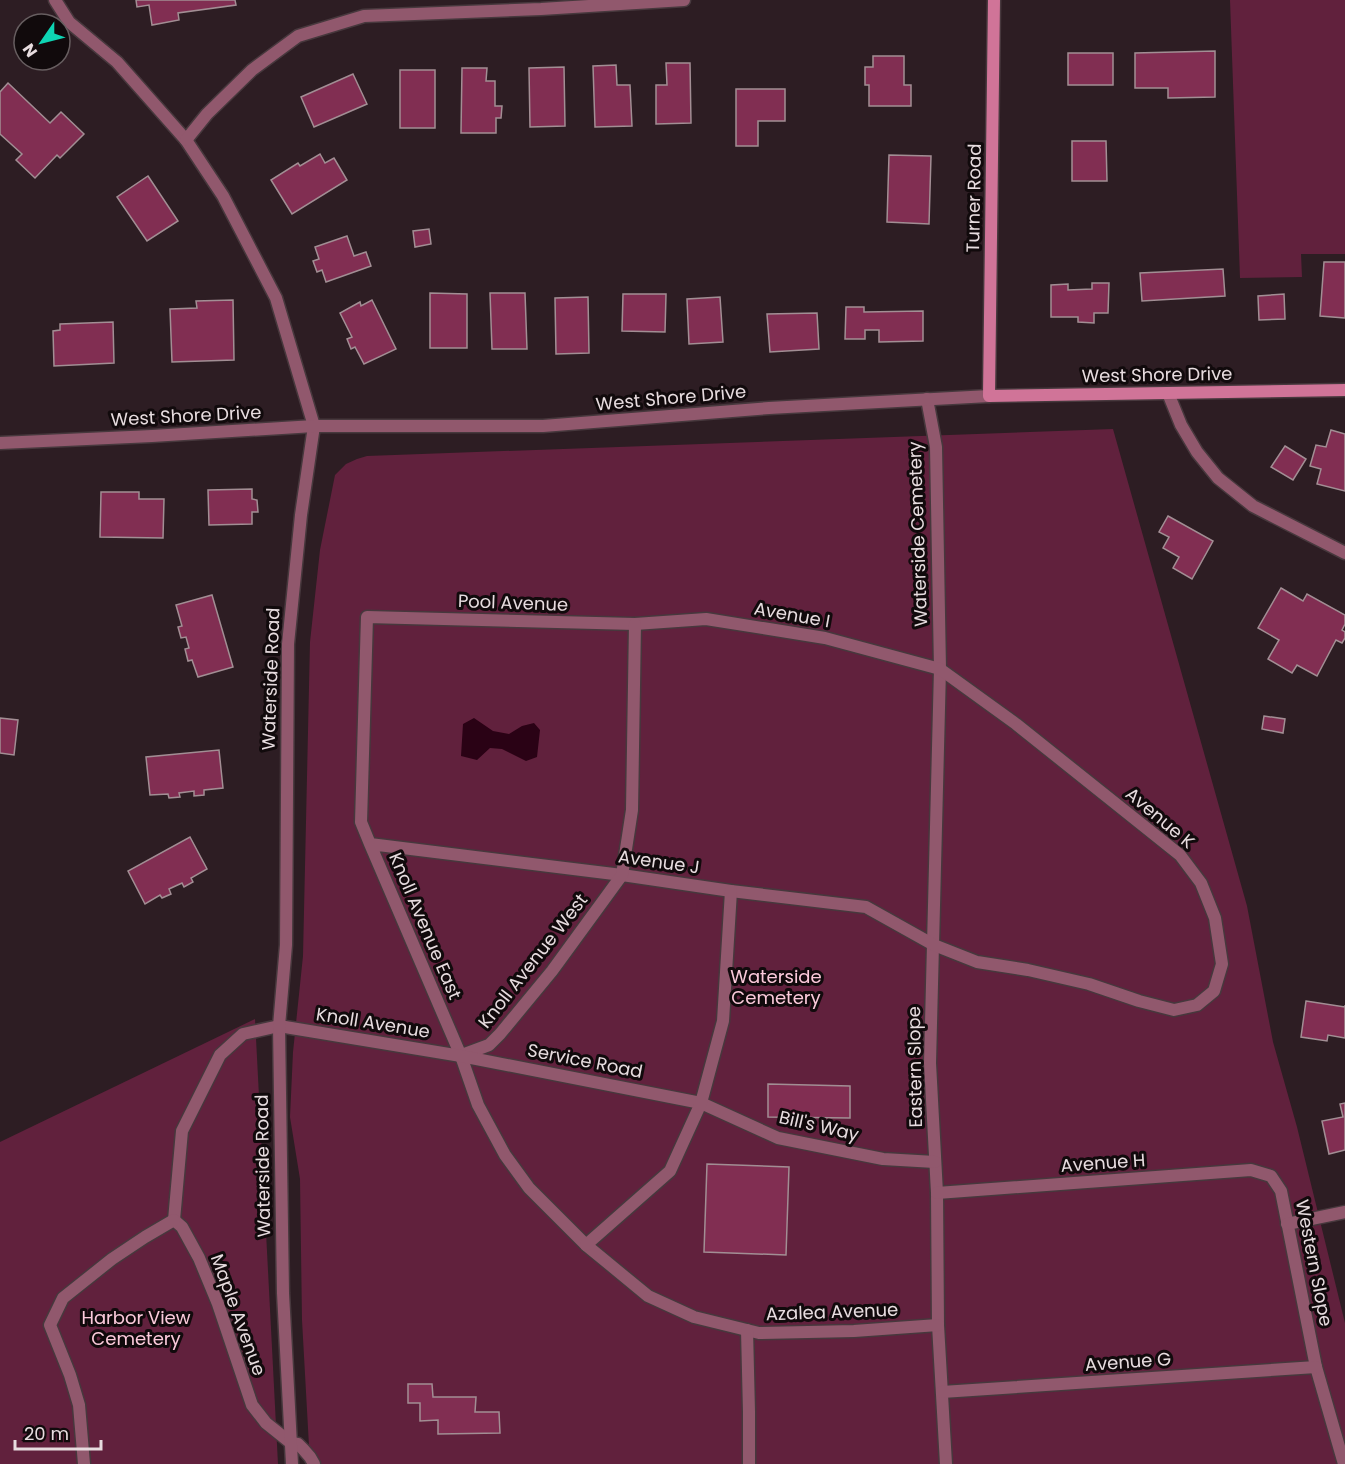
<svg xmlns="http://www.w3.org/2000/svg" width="1345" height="1464" viewBox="0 0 1345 1464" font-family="Poppins,sans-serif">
  <rect width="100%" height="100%" fill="#2d1d23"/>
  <g fill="#61213d">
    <polygon points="1230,0 1345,0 1345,254 1301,254 1302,277 1240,278"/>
    <polygon points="1113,429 1247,906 1273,1042 1297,1127 1345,1323 1345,1464 310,1464 302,1320 300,1179 290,1117 293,1052 303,956 310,642 320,550 335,475 346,464 357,459 367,456"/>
    <polygon points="255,1019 278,1464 0,1464 0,1142"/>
  </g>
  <polygon fill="#2a0215" points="474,718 493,731 509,734 522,726 534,723 540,730 537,757 526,761 502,749 490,748 477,760 461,756 463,724"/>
  <g fill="#812e52" stroke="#a28e94" stroke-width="1.5">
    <polygon points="136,0 235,0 236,5 178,13 179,20 152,25 149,5 137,7"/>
    <polygon points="1215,51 1215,97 1168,98 1168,88 1135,88 1135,53"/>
    <rect x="1068" y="53" width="45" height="32"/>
    <polygon points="873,56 904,56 904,85 911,85 911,106 869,106 869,85 865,85 865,67 873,67"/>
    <polygon points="666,63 690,63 691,123 656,124 656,85 667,85"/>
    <polygon points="616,65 617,85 630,85 632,126 595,127 593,66"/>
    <polygon points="564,67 565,126 530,127 529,68"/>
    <polygon points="462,68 487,68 486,81 495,81 495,106 502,106 501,118 496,118 496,133 461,133"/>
    <rect x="400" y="70" width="35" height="58"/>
    <polygon points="353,74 367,104 314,127 301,97"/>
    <polygon points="8,83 50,123 61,112 84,134 60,158 57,155 35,178 16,160 22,154 0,134 0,92"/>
    <polygon points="736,89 785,89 785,121 758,121 758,146 736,146"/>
    <polygon points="1072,141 1106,141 1107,181 1072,181"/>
    <polygon points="320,154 325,163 334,158 347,180 292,214 271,180 298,163 300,166"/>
    <polygon points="889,155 931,156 929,224 887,222"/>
    <polygon points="148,176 178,221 147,241 117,197"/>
    <polygon points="429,229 431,244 415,247 413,231"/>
    <polygon points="347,236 354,256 366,252 371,266 326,282 322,270 317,272 313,261 319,259 315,247"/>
    <polygon points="1324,262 1345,262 1345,318 1320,316"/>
    <polygon points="1223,269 1225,296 1142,301 1140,273"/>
    <polygon points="1092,283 1109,283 1108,313 1094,313 1094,323 1078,322 1078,317 1051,317 1051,285 1068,284 1068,290 1092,289"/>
    <polygon points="430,293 467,294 467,348 430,348"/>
    <polygon points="490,293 525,293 527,349 492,349"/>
    <polygon points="623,294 666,294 665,332 622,331"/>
    <polygon points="1284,294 1285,319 1259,320 1258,296"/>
    <polygon points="588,297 589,353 556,354 555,298"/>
    <polygon points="720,297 723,342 689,344 687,299"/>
    <polygon points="233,300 234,360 172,362 170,309 197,308 196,301"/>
    <polygon points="372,300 396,349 364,364 355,347 351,349 347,339 352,337 340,313 360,302 361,306"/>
    <polygon points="846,307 864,307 864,312 923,311 923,341 879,342 879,330 865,330 865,339 845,339"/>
    <polygon points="817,313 819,349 770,352 767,314"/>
    <polygon points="113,322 114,363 54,366 53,331 60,330 60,324"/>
    <polygon points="1331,430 1345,434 1345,491 1317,484 1321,469 1310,466 1316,445 1326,447"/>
    <polygon points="1285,446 1306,459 1293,480 1271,467"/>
    <polygon points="252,489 252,499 257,500 258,512 252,512 252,524 209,525 208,490"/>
    <polygon points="101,492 139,492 139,499 164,499 163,538 100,537"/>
    <polygon points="1168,516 1213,541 1192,579 1173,568 1179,557 1163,548 1169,537 1159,532"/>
    <polygon points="1281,588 1303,601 1307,594 1345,615 1345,624 1342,630 1345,632 1345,638 1342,643 1336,640 1317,676 1297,665 1292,673 1268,659 1279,640 1258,628"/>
    <polygon points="212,595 233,667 198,677 192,660 188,661 185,649 189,648 186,637 181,638 178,627 182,626 176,605"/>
    <polygon points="1264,716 1285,719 1283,733 1262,729"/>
    <polygon points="0,718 18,720 14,755 0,753"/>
    <polygon points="219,750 223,788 204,790 204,795 194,796 194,791 179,793 180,797 169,798 168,794 150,795 146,757"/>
    <polygon points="190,837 207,869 191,878 193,882 184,887 182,883 169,889 171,894 162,898 160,895 145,904 128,871"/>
    <polygon points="1306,1001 1345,1007 1345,1005 1345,1038 1328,1035 1327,1041 1301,1037"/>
    <polygon points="768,1084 850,1086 850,1118 768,1117"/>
    <polygon points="1345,1103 1345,1150 1329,1154 1322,1121 1343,1117 1340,1104"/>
    <polygon points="707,1164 789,1167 786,1255 704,1252"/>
    <polygon points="408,1384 432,1384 433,1397 476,1397 475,1412 499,1412 500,1433 438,1434 438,1420 420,1421 420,1403 408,1403"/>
  </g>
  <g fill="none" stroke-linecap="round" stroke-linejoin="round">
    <g stroke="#47383d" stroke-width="15">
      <g id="service">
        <polyline points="927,399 936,447 940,669 930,1063 937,1193 938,1325 946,1464"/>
        <polyline points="370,844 622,875 731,891 866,907 934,945 977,962 1028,970 1089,984 1139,1001 1174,1010 1197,1005 1214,991 1222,964 1215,918 1201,883 1180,855 1016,724 940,669 825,638 706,619 635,624 367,617 361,822 370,844 461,1056 478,1105 505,1155 529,1188 586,1245 648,1296 694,1317 759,1333 854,1331 938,1325"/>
        <polyline points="462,1055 489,1045 500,1034 552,971 622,875 632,810 635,624"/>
        <polyline points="937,1193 1251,1170 1271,1176 1281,1191 1316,1367 1344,1464"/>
        <polyline points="174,1220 182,1131 220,1055 243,1034 279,1026 461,1056 701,1103 778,1138 883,1159 935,1162"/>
        <polyline points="174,1220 182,1227 199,1258 218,1304 252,1405 266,1423 291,1443 298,1444 303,1449 310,1457 314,1464"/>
        <polyline points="1287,1224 1345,1212"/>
        <polyline points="586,1245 670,1171 701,1103 723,1021 731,891"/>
        <polyline points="747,1330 749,1412 749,1464"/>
        <polyline points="942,1392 1316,1367"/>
        <polyline points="84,1464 79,1405 70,1375 50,1325 63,1298 112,1259 145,1237 174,1220"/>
      </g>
    </g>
    <g stroke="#47383d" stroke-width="15">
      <g id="minor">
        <polyline points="55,0 69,22 117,62 186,140 223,196 276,298 314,426 301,515 288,644 286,945 279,1026 283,1293 292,1464"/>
        <polyline points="186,140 207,114 252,70 298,36 364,16 541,9 684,0"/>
        <polyline points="1168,393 1181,425 1197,452 1218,478 1253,506 1345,553"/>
      </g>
    </g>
    <g stroke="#47383d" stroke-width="15">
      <polyline id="tertiary" points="0,443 152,436 314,426 543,426 769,408 989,396"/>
    </g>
    <g stroke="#47383d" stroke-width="15">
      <polyline id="secondary" points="994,0 989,396 1345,390"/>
    </g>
    <use href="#service" stroke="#91586d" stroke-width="12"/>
    <use href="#minor" stroke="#91586d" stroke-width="12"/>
    <use href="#tertiary" stroke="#91586d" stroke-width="12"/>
    <use href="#secondary" stroke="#d07498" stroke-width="12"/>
  </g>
  <g text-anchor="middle" stroke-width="6" stroke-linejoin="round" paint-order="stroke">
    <g font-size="18" fill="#e7dcdf" stroke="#110a0c">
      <text transform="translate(974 198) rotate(-89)" y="6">Turner Road</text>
      <text transform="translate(1157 375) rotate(-1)" y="6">West Shore Drive</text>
      <text transform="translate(671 398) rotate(-5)" y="6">West Shore Drive</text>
      <text transform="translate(186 416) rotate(-3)" y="6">West Shore Drive</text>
      <text transform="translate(918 534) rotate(-92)" y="6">Waterside Cemetery</text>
      <text transform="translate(513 603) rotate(2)" y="6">Pool Avenue</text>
      <text transform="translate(792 615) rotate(10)" y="6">Avenue I</text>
      <text transform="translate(271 679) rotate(-88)" y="6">Waterside Road</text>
      <text transform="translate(1160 818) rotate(40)" y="6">Avenue K</text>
      <text transform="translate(659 862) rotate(8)" y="6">Avenue J</text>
      <text transform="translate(425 926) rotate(67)" y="6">Knoll Avenue East</text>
      <text transform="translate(533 961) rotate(-52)" y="6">Knoll Avenue West</text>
      <text transform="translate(373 1023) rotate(9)" y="6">Knoll Avenue</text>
      <text transform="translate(585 1061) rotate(11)" y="6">Service Road</text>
      <text transform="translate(915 1067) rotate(-91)" y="6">Eastern Slope</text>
      <text transform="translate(819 1126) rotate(13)" y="6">Bill's Way</text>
      <text transform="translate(1103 1163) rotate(-4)" y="6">Avenue H</text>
      <text transform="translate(263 1166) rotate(-91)" y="6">Waterside Road</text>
      <text transform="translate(1314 1263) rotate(79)" y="6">Western Slope</text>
      <text transform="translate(832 1312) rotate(-2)" y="6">Azalea Avenue</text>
      <text transform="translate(238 1315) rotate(70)" y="6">Maple Avenue</text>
      <text transform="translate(1128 1362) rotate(-4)" y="6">Avenue G</text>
    </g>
    <g font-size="18" fill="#fccadb" stroke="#110a0c">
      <text x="776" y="983">Waterside<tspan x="776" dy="21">Cemetery</tspan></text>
      <text x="136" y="1324">Harbor View<tspan x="136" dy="21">Cemetery</tspan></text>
    </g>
  </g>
  <g transform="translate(42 42) rotate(235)"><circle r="28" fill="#110a0c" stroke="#675e60" stroke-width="1.5"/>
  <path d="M0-4.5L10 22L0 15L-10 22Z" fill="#0ed5b4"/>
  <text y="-9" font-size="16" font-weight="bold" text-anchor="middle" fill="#e7dcdf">N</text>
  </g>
  <path d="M15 1440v9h86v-9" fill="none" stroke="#e7dcdf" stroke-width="3"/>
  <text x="24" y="1440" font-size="18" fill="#e7dcdf" stroke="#110a0c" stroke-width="4.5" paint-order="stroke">20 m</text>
</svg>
